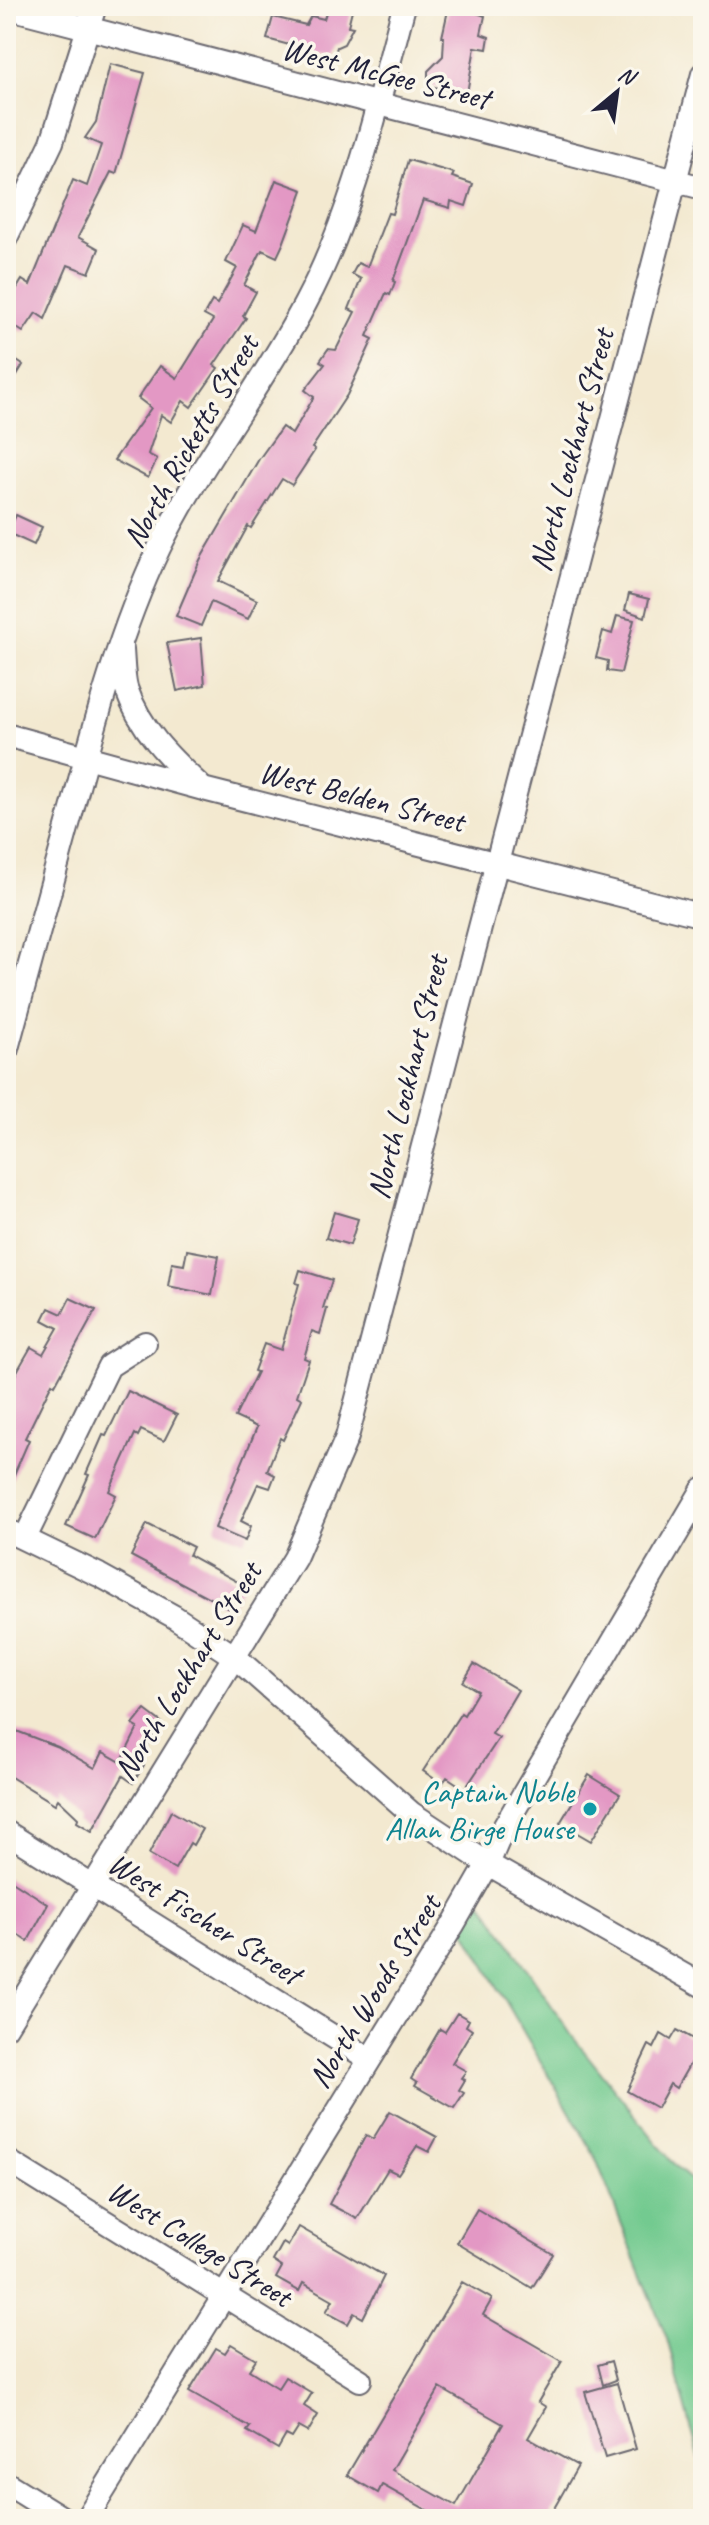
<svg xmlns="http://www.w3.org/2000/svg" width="709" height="2525" viewBox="0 0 709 2525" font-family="Caveat,sans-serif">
  <rect width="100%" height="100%" fill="#fbf7ec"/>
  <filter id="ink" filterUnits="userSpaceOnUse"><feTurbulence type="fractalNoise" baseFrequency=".0125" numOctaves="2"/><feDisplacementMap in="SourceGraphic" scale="16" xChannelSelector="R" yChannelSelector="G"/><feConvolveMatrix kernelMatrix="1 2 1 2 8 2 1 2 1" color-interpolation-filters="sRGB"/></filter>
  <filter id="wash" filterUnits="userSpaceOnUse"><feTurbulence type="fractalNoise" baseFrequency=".006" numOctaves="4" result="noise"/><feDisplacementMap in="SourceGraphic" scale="32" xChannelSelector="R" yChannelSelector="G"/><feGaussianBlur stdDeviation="1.8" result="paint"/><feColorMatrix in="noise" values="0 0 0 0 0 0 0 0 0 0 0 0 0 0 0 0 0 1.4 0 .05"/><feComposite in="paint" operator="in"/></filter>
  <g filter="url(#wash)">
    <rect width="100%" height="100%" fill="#f3e9d0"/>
    <polygon fill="#73ca90" stroke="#4a7666" stroke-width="2" points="481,1900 572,2036 677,2168 703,2190 703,2471 667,2339 594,2154 463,1927"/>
    <g id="blocks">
      <g fill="#e398c4" fill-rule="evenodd">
        <polygon points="328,6 353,6 348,26 353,27 344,44 337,47 334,56 298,53 297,47 267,39 273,17 306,25 311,16 324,19"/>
        <polygon points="449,6 458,6 485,16 481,34 489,37 487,49 475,47 467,93 428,86 428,71 443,56 444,37 442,37"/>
        <polygon points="110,64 145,73 116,174 111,172 78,237 99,249 89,273 68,265 45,319 36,313 23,332 6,321 6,306 22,280 30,285 73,180 87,186 101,145 85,138 96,122"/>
        <polygon points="408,160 454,173 452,177 473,184 466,206 451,201 450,208 423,200 393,281 395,282 390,295 386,293 367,336 373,339 347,395 312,448 315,450 292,485 282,479 251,528 248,526 218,581 257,600 248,619 211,602 201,626 176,616 200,560 259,459 282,427 292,434 314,397 305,390 325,364 320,361 328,349 336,350 355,312 349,309 361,279 352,274 358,263 367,267 388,213 392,214"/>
        <polygon points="276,180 303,190 283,244 277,257 262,250 244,285 256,292 243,316 246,318 214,365 218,368 191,407 183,401 171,422 161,415 148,454 157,459 148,478 114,460 151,408 138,398 160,366 177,378 213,320 204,315 212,301 217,304 237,268 226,262 243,225 256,231"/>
        <polygon points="6,354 23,365 6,393"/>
        <polygon points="16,515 42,527 34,545 8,533"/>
        <polygon points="629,594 649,599 645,617 625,610"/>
        <polygon points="617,616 634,620 621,673 607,671 608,661 596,658 603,631 612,634"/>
        <polygon points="201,638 205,685 177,691 167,643"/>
        <polygon points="334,1212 358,1219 350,1245 326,1238"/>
        <polygon points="187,1250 219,1256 212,1295 168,1286 172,1263 184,1265"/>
        <polygon points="300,1270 332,1280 323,1308 327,1309 320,1334 312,1331 304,1358 309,1360 297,1396 302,1399 283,1440 280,1438 267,1471 275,1475 270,1488 258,1484 241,1521 251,1526 245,1541 215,1528 257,1427 235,1417 257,1372 254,1371 264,1344 281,1350 299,1284 296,1283"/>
        <polygon points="70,1298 96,1310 55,1385 52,1383 25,1438 29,1440 6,1493 6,1370 15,1375 31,1347 43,1354 58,1328 43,1320 49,1308 62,1314"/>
        <polygon points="128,1391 177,1415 164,1441 141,1430 138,1436 135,1434 109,1491 116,1495 95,1539 66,1526 89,1475 86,1474 103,1435 106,1436"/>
        <polygon points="147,1524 193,1547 189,1555 243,1585 230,1609 131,1556"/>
        <polygon points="474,1664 518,1690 492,1734 499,1738 465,1789 447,1777 442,1784 423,1771 461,1713 464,1715 478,1691 463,1682"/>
        <polygon points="145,1710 161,1722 139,1761 144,1765 133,1783 123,1776 92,1831 77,1822 78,1818 58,1799 55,1804 6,1774 6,1727 58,1747 95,1768 103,1752 121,1762 138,1728 133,1725"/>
        <polygon points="589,1775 620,1794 591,1841 560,1823"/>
        <polygon points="171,1811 202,1829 193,1845 190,1843 175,1869 149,1854"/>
        <polygon points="6,1877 48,1904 28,1941 6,1927"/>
        <polygon points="457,2013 469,2020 466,2026 472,2030 452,2063 466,2071 461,2078 465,2080 459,2090 464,2093 454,2108 415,2086 417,2083 411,2079 440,2029 445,2032"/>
        <polygon points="677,2030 697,2041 691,2052 695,2055 676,2088 670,2084 657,2108 627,2091 649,2045 654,2048 661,2034 671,2040"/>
        <polygon points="390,2111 437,2137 429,2152 417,2146 398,2174 388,2169 357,2219 329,2204 366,2135 373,2139"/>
        <polygon points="477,2209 553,2254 532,2288 457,2243"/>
        <polygon points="299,2227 384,2276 363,2318 354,2313 348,2324 326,2312 333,2300 303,2283 299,2291 276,2278 282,2267 273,2261 283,2243 288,2246"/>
        <path d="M 462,2282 L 492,2299 L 483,2315 L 562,2361 L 538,2402 L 546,2407 L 528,2438 L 578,2466 L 548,2519 L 443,2519 L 382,2485 L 378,2493 L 347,2475 ZM 440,2388 L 503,2424 L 456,2506 L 392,2470 Z"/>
        <polygon points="231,2344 256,2359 249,2370 278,2388 285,2377 312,2393 304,2406 318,2415 308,2432 299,2427 292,2438 286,2435 278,2449 247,2431 250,2427 189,2392 216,2348 225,2353"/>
        <polygon points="611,2361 616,2380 603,2385 598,2365"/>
        <polygon points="617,2383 636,2449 605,2458 585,2392"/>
      </g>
    </g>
  </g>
  <g filter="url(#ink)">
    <use href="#blocks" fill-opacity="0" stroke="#6b686f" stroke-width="2"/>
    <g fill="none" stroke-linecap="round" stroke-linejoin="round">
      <g stroke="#6b686f" stroke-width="26">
        <g id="minor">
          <polyline points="6,7 703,188"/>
          <polyline points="6,238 52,142 95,6"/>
          <path d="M 122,650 C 123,662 123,676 126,688 C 140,729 169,757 199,785"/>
          <polyline points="6,735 203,789 703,916"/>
          <path d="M 6,1052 C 28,970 50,888 73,806 C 96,719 120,630 159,548 C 200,463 261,388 305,304 C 354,212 377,107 404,6"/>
          <polyline points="6,1530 99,1575 173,1616 235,1657 411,1813 488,1864 703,1986"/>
          <polyline points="25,1538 109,1366 145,1343"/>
          <polyline points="6,1832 369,2059"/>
          <polyline points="6,2027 295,1558 347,1437 703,74"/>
          <polyline points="6,2160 360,2380"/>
          <polyline points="6,2483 64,2519"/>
          <polyline points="86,2519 453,1925 488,1864 503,1829 703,1489"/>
        </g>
      </g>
      <use href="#minor" stroke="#fff" stroke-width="22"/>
    </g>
  </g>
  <circle fill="#0f9aa8" stroke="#fbf7ec" stroke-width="3" cx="590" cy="1809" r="8"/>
  <g text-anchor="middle" stroke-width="7" stroke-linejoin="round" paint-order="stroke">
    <g font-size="32" fill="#22223b" stroke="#fbf7ec">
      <text transform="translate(386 73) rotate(14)" y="11">West McGee Street</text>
      <text transform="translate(190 441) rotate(-60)" y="11">North Ricketts Street</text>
      <text transform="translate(571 450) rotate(-75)" y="11">North Lockhart Street</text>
      <text transform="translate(362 796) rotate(14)" y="11">West Belden Street</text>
      <text transform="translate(407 1077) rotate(-76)" y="11">North Lockhart Street</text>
      <text transform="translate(187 1671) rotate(-58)" y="11">North Lockhart Street</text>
      <text transform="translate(205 1918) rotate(32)" y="11">West Fischer Street</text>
      <text transform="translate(374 1991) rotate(-58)" y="11">North Woods Street</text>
      <text transform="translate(200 2243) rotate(32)" y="11">West College Street</text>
    </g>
    <g font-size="32" fill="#0d838f" stroke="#fbf7ec" text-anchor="end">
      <text x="574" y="1802">Captain Noble<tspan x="574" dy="37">Allan Birge House</tspan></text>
    </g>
  </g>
  <rect width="709" height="2525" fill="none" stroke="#fbf7ec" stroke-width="32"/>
  <g transform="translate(617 92) rotate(29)" stroke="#fbf7ec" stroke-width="6" paint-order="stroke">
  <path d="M0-6L14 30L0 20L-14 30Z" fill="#22223b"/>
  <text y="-12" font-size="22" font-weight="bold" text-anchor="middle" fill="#22223b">N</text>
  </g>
</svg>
